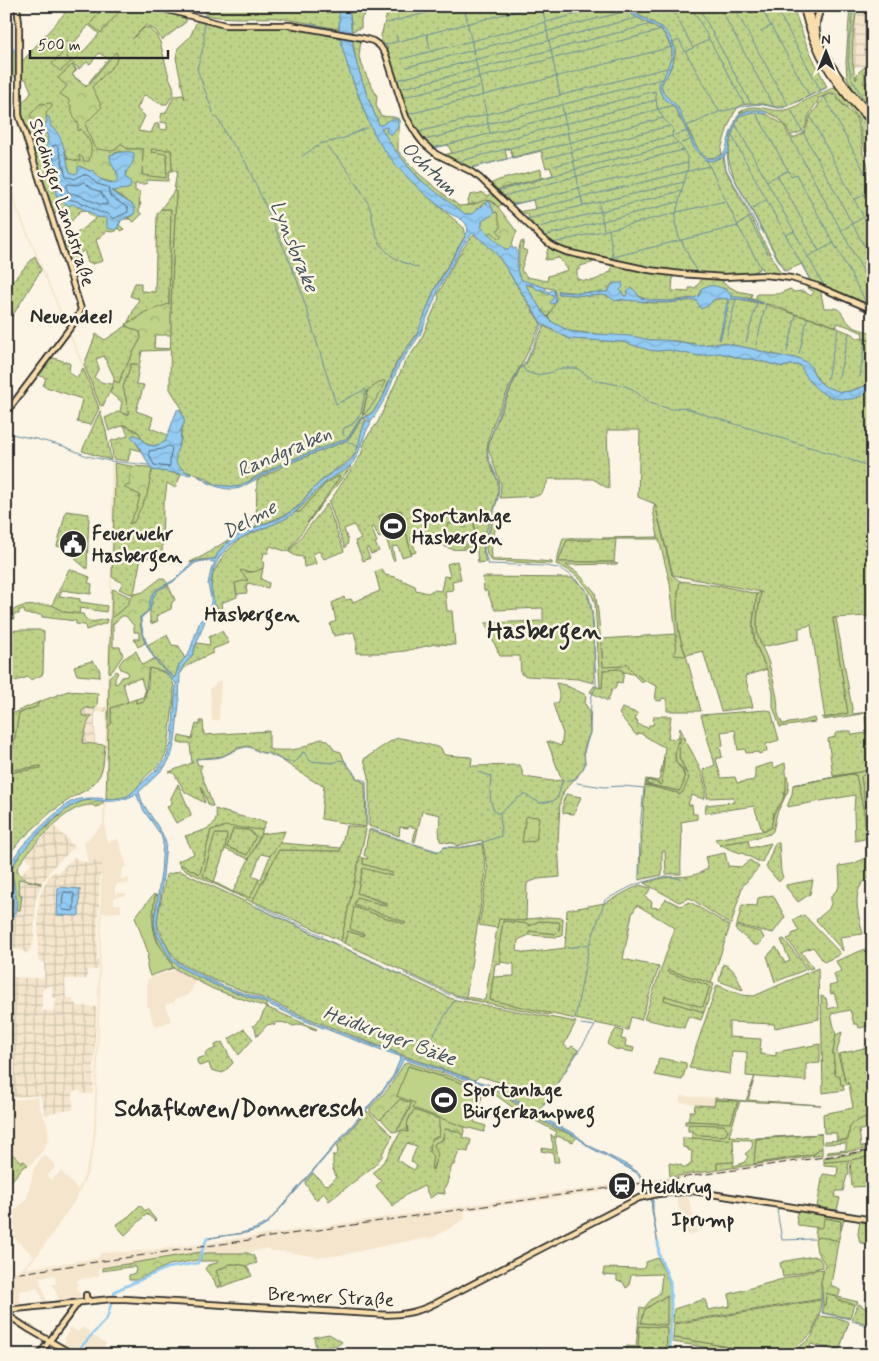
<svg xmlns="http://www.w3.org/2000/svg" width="879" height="1361" viewBox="0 0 879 1361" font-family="Mynerve,sans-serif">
  <defs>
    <pattern id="industrial-grid" width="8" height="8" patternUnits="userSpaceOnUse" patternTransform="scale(1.25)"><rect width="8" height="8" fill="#f4e5cc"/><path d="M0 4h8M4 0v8" fill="none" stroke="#d1c5af"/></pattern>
    <pattern id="grass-dots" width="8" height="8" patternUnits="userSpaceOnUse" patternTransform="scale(1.25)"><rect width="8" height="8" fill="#bed288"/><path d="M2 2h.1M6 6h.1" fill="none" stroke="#a3b476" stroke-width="1.8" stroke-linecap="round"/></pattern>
    <pattern id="forest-crowns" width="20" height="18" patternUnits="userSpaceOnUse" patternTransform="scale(1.25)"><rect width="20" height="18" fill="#bed288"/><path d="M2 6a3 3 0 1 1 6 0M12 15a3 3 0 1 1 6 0" fill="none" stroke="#a3b476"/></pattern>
    <pattern id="wetland-marsh" width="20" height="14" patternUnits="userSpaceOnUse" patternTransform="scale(1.25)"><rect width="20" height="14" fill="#bed288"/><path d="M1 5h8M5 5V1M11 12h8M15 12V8" fill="none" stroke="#a3b476"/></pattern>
    <pattern id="cemetery-stones" width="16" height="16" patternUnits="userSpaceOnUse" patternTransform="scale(1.25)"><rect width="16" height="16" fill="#bed288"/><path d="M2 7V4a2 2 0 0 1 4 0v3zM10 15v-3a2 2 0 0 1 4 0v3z" fill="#a3b476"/></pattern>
    <pattern id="water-waves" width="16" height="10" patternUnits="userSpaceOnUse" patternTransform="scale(1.25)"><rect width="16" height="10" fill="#93cbf2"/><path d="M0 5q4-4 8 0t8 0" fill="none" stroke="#7faed0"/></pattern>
  </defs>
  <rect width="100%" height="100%" fill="#fcf5e5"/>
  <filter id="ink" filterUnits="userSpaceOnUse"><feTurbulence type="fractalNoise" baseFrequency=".02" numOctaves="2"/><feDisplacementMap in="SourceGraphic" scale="10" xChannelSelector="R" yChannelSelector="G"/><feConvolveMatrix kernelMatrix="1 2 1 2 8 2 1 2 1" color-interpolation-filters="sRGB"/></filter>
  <g filter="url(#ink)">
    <g fill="#f4e5cc">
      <polygon points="6,177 18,209 94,390 104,420 102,420 83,368 10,194 6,184"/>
      <polygon points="111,463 112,463 114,480 114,501 107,749 105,749 112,525"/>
      <polygon points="221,679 219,720 212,721 210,689"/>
      <polygon points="103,801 106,801 105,824 106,839 109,842 118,839 127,866 123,868 120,879 129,879 128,884 117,884 115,887 115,893 126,893 126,896 114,897 114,904 121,904 121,912 102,913 96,1129 94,1148 88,1173 76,1199 39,1253 25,1269 30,1268 99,1258 100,1253 143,1251 192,1245 646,1180 873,1148 873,1151 614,1188 601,1190 601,1192 464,1211 465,1219 434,1237 393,1244 342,1255 317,1257 288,1252 270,1251 269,1248 247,1253 207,1253 164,1260 98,1269 99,1276 77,1280 78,1286 76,1287 81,1297 78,1299 60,1301 52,1284 56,1284 55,1275 40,1277 41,1286 42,1286 47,1302 42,1303 42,1297 37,1288 19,1291 20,1305 6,1306 6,1272 18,1271 25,1266 34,1256 12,1236 15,1234 6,1226 6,1220 27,1198 34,1168 44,1154 56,1166 47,1176 51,1180 61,1171 78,1190 84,1176 92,1148 94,1126 102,859 88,862 84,843 103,824"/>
      <polygon points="175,970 196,980 192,989 188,995 175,999 175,1002 165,1005 171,1021 156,1027 153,1023 149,1007 147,1007 147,979"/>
      <polygon points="681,1096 715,1098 714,1106 695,1105 694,1104 679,1102"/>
      <polygon points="38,1097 40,1109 47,1124 49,1135 48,1140 43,1150 30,1166 24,1161 22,1163 6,1157 6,1123 11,1116 6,1112 6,1101"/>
      <polygon points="687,1193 698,1232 688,1236 678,1205 676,1194"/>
      <polygon points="71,1327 77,1332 83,1327 92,1334 75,1352 63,1345 66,1340 64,1339"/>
      <polygon points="93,1336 106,1343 100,1355 83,1355 88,1347 84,1345"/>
    </g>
    <g fill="url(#industrial-grid)" fill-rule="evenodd">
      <polygon points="856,6 873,6 873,66 863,68 863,66 852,68 852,54"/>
      <polygon points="97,705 100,707 106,707 106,712 95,712 95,744 81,743 88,722 91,716 82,716 82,710 86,708 94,708"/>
      <polygon points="54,826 75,847 54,866 44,880 40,888 35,900 34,941 29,952 27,954 21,950 9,949 12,931 10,921 15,916 16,910 20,910 20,891 18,883 19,879 40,884 41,883 24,879 20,875 32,863 25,857"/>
      <path d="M 74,857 L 80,861 L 85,862 L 102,859 L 102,875 L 100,875 L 97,959 L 99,959 L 98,970 L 87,970 L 87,979 L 65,979 L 66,998 L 73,998 L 73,1003 L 76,1004 L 76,1006 L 96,1007 L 93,1094 L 81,1094 L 81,1091 L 73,1091 L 73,1110 L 55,1112 L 46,1115 L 40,1095 L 6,1098 L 6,977 L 44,978 L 44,962 L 38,961 L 38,913 L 40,895 L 48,877 L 54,872 L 56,873 L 59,872 ZM 52,985 L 52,997 L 56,998 L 55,1011 L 42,1011 L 42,991 L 46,987 Z"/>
    </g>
    <g fill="url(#grass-dots)" stroke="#747e5a" fill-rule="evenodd">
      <path d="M 71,6 L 105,6 L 95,19 L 107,6 C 134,6 160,10 186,18 L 186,22 L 162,40 L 155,30 L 146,25 L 132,39 L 144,28 L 147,27 L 154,32 L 160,42 L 169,77 L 173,86 L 174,93 L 167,104 L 161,104 L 145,95 L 143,96 L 137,109 L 145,116 L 138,131 L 151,133 L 155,124 L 159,124 L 159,129 L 167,130 L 167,123 L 160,122 L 162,113 L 165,114 L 174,96 L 183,95 L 185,99 L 176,58 L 178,48 L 190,37 L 197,21 C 228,33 259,24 291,28 C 307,29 324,35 340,38 C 346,61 353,83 362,105 C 367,119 373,133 382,146 C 404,178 435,203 464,228 L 465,231 L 465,236 L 438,282 L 431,298 L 419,331 L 396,363 L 383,397 L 372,413 L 366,416 L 364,414 L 368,410 L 381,382 L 368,390 L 363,412 L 363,417 L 360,419 L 348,438 L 283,463 L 252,479 L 244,485 L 235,487 L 216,485 L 206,478 L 185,471 L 176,463 L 175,460 L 176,452 L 181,440 L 181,431 L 184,424 L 182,412 L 180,409 L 181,407 L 170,389 L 171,304 L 176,192 L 174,191 L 177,171 L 172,171 L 171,150 L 151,150 L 152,152 L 167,153 L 167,178 L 144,176 L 142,174 L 143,149 L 127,149 L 120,144 L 115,150 L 131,180 L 138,203 L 140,202 L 141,204 L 133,216 L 130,219 L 122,219 L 119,225 L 124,229 L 122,231 L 118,228 L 116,231 L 112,232 L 107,231 L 96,240 L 103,261 L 92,264 L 91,262 L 88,263 L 84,250 L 69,263 L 63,244 L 95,219 L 85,210 L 80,211 L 70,223 L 68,219 L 63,220 L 61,212 L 54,214 L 22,120 L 21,103 L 29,96 L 31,91 L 26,79 L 20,79 L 20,64 ZM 89,25 L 99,34 L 83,52 L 74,43 ZM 99,53 L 108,59 L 89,82 L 91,84 L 88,87 L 72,75 L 77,70 L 73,65 L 74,64 L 79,69 L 87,62 L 90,64 Z"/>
      <path d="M 206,6 L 340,6 L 339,29 C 318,26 298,20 277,18 C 253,17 230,20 206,15 Z"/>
      <polygon points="349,6 363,6 368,9 361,19 361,28 352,31"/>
      <path d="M 389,6 L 626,6 L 631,14 L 663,32 L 672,49 L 672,55 L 666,74 L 659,86 C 662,99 676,103 680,120 L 683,121 C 682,118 681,115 680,113 C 674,102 664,99 661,85 C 666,76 673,66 675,56 C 676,51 675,46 672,41 C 664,25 649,21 634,13 L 630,10 L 628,6 L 793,6 L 796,11 L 795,13 L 807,46 L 827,87 C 814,93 794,106 780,107 C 774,108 768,104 761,104 C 756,104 747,103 742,105 C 732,108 724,140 721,150 L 722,154 C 700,167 696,144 688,129 C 693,149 699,165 723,157 L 726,171 L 781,274 L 764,273 L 762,267 C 758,270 753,273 748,274 C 718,281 673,271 643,266 C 617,262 589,258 565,249 C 549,242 537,231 525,219 L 529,218 L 527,213 L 522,214 L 522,217 L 517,212 L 535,209 L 533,200 L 510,205 L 495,190 L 553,175 L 550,167 L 546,168 L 541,151 L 513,158 L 510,149 L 505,149 L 507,159 L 470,168 L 443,155 L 452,153 L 448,145 L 432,148 L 414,128 L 405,110 L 389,54 L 386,45 L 381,43 L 381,36 Z"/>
      <path d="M 850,6 L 857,6 C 854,30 849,56 856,80 L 857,74 L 863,68 L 873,66 L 873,69 L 865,71 L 864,84 L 869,81 L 873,81 L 873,90 L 867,97 L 873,104 L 873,113 L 853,93 L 853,89 L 847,77 L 846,62 Z"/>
      <polygon points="11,49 17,52 17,73 6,85 6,55"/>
      <path d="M 835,87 L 863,119 L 873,126 L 873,144 L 866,151 L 865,151 L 863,141 L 858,119 L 848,107 L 842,104 L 836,94 L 830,93 L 819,98 C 817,105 811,109 809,116 C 807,121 806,128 802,131 C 799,134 794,133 791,136 C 788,131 786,125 782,122 C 771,110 753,108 739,113 C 754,100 769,113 785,110 C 794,109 802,102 810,98 C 818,94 827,91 835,87 Z"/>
      <polygon points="829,94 837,96 838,100 856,118 861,138 863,153 867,162 868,167 873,169 873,306 819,284 811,282 802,264 785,271 734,178 728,157 731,136 739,116 755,111 768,115 784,125 789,136 793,138 804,133 811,115 818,106 820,101 823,97"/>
      <path d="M 492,191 L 503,203 L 498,207 C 496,205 494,203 492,201 C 487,199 473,205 467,205 L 470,195 L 481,193 L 481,192 L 489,196 Z"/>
      <polygon points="161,209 171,209 169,304 140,315 137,319 128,322 139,299 130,296 135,283 141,283 141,291 155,292 157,214"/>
      <path d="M 474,235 L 477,236 L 493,250 L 499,257 L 541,324 L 523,362 L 518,370 C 509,388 486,433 487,452 C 487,461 494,472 498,481 C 500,502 489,519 484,538 C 482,546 484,554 486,562 L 478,563 L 474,522 L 448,524 L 441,536 L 430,538 L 429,536 L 421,539 L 418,535 L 411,538 L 416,552 L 411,554 L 401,510 L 379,516 L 385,535 L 379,538 L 374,527 L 371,527 L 377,542 L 375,543 L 379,551 L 371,554 L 368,548 L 366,549 L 370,558 L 363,561 L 355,541 L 361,539 L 354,525 L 344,529 L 348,541 L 347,545 L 345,548 L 329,503 L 330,501 L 361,455 L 366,438 L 378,422 L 405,362 L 420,342 L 439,298 L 438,294 C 446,279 462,245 474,235 Z"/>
      <path d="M 524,241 L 522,249 L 527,251 L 521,270 L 527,277 L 547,281 L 548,276 L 568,270 L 559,258 L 545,260 L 549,245 L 572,256 L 596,260 L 592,263 L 580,266 L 580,269 L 577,270 L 577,279 C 582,280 590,282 595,280 C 601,278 605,273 611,272 L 612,264 L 673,275 L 672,291 L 689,292 L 689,288 L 695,288 L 701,281 L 701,278 L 723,278 L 723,283 L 737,291 L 752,294 L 751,299 L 755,299 L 757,294 L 778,294 L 790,289 L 794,292 L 803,291 L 811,296 L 814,292 L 805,286 L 807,283 L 823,290 L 821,294 L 824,308 C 845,307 838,312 850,324 C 854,329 866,331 873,333 L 873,341 L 862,338 L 863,333 C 854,329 846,325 837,323 L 837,327 C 823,321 810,318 795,314 C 786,311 775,304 765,304 L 797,315 L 823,322 L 852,334 L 855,337 L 873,342 L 873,383 C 865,385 857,389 849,391 C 830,396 818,383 811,367 L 784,357 L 753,349 L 723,343 L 700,345 L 677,341 L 651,340 L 569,331 L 552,322 L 548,317 L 556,300 L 554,289 C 547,288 529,285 523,281 C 519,278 517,274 516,270 C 522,262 516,251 521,242 ZM 614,283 L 623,287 L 620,290 L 624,296 L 639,296 L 647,300 L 669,301 L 694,298 L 724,288 L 731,294 L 731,297 C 741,298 755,297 763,304 L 739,299 L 730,299 L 720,340 L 728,299 C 716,297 711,302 700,306 L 696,300 C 682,301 669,303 655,303 C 645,303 627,297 619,301 L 608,296 L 601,295 L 589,296 L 559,294 L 559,290 L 559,291 L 580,293 L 607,292 L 610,286 Z"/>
      <polygon points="35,256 41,270 6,326 6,288"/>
      <path d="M 126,326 L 140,332 L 141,338 L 122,374 L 119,383 L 114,381 L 114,377 L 104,356 L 96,359 L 99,368 L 94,377 C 99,382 106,384 113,384 L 103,406 L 100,405 L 84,365 L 96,334 L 105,340 Z"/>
      <path d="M 544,326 L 570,339 L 623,342 L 657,351 L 669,350 L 701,356 L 720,353 L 743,359 L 752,359 L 783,367 L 790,365 L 800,365 C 811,383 816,394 838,398 C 844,399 849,399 855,398 C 861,396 866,392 873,389 L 873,648 L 869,616 L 833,618 L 848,713 L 825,718 L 811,625 L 799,628 L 799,639 L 762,647 L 757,633 L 757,620 L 761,592 L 673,575 L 655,504 L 638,497 L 640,430 L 607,430 L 609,489 L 593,479 L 549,479 L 542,493 L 537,496 L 500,498 L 501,485 L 488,448 L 490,439 L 496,423 L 519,370 L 526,364 Z"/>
      <polygon points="51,357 69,363 70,364 69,372 77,378 83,368 99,408 91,425 77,422 82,399 43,386 46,378 38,375"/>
      <path d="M 131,364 L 137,364 L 139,367 L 136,384 L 144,385 L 136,411 L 153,417 L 150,428 L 168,435 L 165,442 C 157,446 148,448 143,440 C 141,438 141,435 139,433 C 136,429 128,427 124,425 L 109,431 L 105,418 L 120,411 L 125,415 L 129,412 L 123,387 Z"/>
      <polygon points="100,411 106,431 111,460 82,451"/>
      <path d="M 364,418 L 366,419 C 361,430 361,442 356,452 C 350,462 341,465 333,471 C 323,478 314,487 307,495 C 304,499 301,503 297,507 C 275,525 226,529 215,559 L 200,560 L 190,563 L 190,562 L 203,556 L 237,534 L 256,527 L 257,480 L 290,463 L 346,441 C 354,435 356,424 364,418 Z"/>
      <path d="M 114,463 L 131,466 C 130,480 126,497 147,494 L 152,470 L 165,471 L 181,475 L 175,488 L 167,483 L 165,499 L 163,503 L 162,558 L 141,557 L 134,594 L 127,593 L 119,589 L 123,583 L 112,577 L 115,480 Z"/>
      <polygon points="338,476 340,477 288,552 270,546 268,553 264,553 262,561 264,562 263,568 256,572 241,571 248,581 235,583 237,597 221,603 223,618 221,618 216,605 214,604 211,587 213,573 225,553 241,538 285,519 296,512 300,512 325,484"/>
      <polygon points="327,504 344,551 324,559 319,551 313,554 316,564 304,567 303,557 296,556 289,552"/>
      <polygon points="66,511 89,514 87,569 75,559 86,546 81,537 71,530 59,547 57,546"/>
      <polygon points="592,538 616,539 614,562 558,562 567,540 591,540"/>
      <polygon points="457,561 461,579 452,581 453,590 445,591 447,611 452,611 455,645 435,644 405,651 386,653 356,653 357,644 354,632 334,636 330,624 336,621 332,603 344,597 345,600 351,599 353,602 380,591 375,572 382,569 385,575 395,577 415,586 416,590 428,593 433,590 441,591 444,576 450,577 447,564"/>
      <polygon points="69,569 90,577 88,583 92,584 91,594 62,590 59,596 80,599 80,602 107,606 106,612 80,608 79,614 64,612 52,605"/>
      <path d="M 483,577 L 572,578 C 577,582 584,587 587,592 C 596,610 594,661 594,683 L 578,679 L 527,676 L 521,674 L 520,656 L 500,656 L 485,623 L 543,621 L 543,608 L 495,610 L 487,591 L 484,591 Z"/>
      <path d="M 680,581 L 722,586 L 757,594 C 755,609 750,627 755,643 C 758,652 763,660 767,669 L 745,676 L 753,707 L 721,711 L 703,651 L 686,655 L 701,711 L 667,711 L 667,699 L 662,698 L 661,701 L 655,700 L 657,686 L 643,680 L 630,669 L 623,666 L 603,668 L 601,639 L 676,634 L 675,639 L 677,649 L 686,654 C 676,633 675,604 680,581 Z"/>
      <path d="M 168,585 L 175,600 L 172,602 L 171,609 L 156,616 L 158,621 L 151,624 C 148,616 151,598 157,591 C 160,588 165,587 168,585 Z"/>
      <polygon points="113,589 132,598 127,606 111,618 112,590"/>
      <polygon points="19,630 39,630 44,632 43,672 42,675 30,680 28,677 6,684 6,631"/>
      <path d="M 222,631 L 229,643 L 213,649 L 213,653 C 202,658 187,663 180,674 L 184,665 L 192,656 L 197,643 L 210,645 L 209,637 Z"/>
      <polygon points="167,635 172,645 179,646 185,659 179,665 175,677 174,678 153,656 147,645"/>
      <path d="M 149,668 C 158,670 168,672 172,680 C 176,687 173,707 172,714 C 170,727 170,740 166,753 C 162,766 149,771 142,781 C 137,788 133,794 125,797 C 119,799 112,799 106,799 L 108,727 L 111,724 L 111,708 L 136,699 L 136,703 L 144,701 L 148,685 Z"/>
      <polygon points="619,669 624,672 622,683 617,682 615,689 612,689 608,701 590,692 594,686 602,688 603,670"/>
      <path d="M 556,683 L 565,685 L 586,695 L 585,704 L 589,710 L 590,733 L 584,748 L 585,764 L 583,769 L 564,791 L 560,802 L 558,843 L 560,877 L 538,879 L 527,883 L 526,921 L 500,919 L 497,928 L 479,925 L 488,870 L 482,840 L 456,846 L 456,844 L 440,841 L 439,829 L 440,815 L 422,811 L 415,842 L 413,841 L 416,828 L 409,826 L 408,828 L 400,827 L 399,836 L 369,826 L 369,776 L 364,759 C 371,755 392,739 398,738 C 402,737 433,746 441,748 L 443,753 L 445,755 L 470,757 L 472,758 L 471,766 L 520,765 L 524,777 L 552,781 L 562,780 L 547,741 L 561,746 L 563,734 L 553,704 L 557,703 C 561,696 558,690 556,683 Z"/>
      <polygon points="68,691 98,693 97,705 94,709 86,708 82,711 82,716 92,716 88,722 82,743 105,745 103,766 100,775 95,782 88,789 73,797 51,812 19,842 6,858 6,778 14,772 41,768 41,766 15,770 10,765 19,713 36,707 39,702"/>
      <path d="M 622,708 L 637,713 L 635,720 L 638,721 L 637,724 L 648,728 L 649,725 L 653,725 L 654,716 L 671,716 L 668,738 L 678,739 C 677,746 673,757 676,763 C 677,764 678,765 679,766 C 686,774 686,783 679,791 L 647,784 L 647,782 L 648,780 L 658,783 L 660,785 L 661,784 L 665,747 L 658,744 L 640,733 L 636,735 L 619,714 Z"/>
      <polygon points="766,710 771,711 779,740 766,744 767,751 759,754 758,752 746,753 745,749 738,750 735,730 721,732 723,745 720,747 722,757 716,759 721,778 735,777 737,783 754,780 755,775 755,768 772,763 774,768 785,763 787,781 786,789 782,802 774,813 771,828 767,830 762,830 754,806 705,813 706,805 734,802 733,797 707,798 707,787 703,770 715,765 701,715"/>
      <polygon points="873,715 873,769 860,772 833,776 828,739 835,737 835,734 842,731 851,731 852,735 867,733 865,717"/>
      <path d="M 200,721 L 203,721 L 204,735 L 269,731 L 269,749 L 272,750 C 280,750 288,751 297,749 C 312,747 324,727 334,750 L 341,752 L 345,762 L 353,772 L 356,778 L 365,783 L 366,827 L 321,819 L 324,785 L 315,782 L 277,757 L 269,753 L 263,753 L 249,746 L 238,748 L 223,756 L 196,759 L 198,765 L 202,765 L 200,770 L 213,806 L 209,806 L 201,786 L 205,803 L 185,792 L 174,773 L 169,772 L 192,763 L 190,743 L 178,743 L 179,736 L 192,739 L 196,724 L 200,725 Z"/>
      <path d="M 681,736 C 689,743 701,769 704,781 C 706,787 705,792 705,797 L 704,799 L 691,795 L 688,805 L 692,805 L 693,814 L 697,814 L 697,819 L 681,822 C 683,839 680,857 681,874 L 666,874 L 665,851 L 662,851 L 662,875 L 639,880 L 645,785 L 678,793 L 679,795 L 683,792 L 687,774 L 679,758 L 680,739 Z"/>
      <polygon points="873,773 873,852 871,853 868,827 861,777 862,775"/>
      <polygon points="851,774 856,775 864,812 868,838 855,841 854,812 855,795 787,807 792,794 793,785"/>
      <polygon points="178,784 191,814 191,816 176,823 167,807 171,805 171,798"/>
      <path d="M 215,809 L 239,816 L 266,822 L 262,830 L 222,827 L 219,829 L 211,830 L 200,874 L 179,864 L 178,861 L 194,854 L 185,836 C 200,831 222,829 215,809 Z"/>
      <polygon points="346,826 350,826 365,828 366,830 341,941 255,902 252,902 279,850 340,851"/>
      <polygon points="233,829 248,830 256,836 247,855 227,847"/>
      <polygon points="369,830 438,852 445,847 458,848 482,844 486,871 466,997 465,997 452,994 344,943 347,931 364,936 364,934 349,929 354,907 405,924 405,922 354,905 357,897 386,906 387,903 357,893 363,867 391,876 392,873 363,864 363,858 367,859 368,858 364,855"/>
      <polygon points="285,831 280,843 270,856 261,854 252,876 259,879 251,899 233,892 261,834"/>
      <polygon points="215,834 228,834 225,849 214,882 203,876"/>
      <polygon points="748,840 750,848 771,843 762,862 760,862 744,854 729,849 720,844"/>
      <polygon points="775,843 779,843 781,872 783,877 779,882 766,867"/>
      <path d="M 725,853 L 728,866 L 742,867 L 750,860 L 759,867 L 742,887 L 731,925 L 690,898 L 679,902 L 644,883 C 652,881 661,878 669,877 C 684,876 695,878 708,868 L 705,857 Z"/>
      <path d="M 869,857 L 870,878 C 849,887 859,917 863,934 L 840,937 L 843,951 L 816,920 L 829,909 L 831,903 L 831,896 L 838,889 L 840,882 L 839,866 L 852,864 Z"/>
      <polygon points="180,871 450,998 456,1000 576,1022 564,1045 569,1049 572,1046 578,1050 537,1115 502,1089 499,1082 479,1076 475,1080 405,1056 305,1017 274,1002 214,980 184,965 177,960 169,950 158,927 157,920 166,875"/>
      <polygon points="813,880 810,894 798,902 786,887 786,885"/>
      <polygon points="639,885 651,888 645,897 652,902 651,907 659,908 666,899 680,906 690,902 730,926 711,983 668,970 668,972 710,986 703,1008 665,996 664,1000 704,1012 701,1020 688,1016 684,1028 644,1019 675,928 637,905 632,914 623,959 659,967 641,1020 631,1017 628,1030 490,1001 493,977 514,976 514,964 501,962 499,947 503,921 530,924 530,926 539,921 559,922 560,925 559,930 555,934 529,931 529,935 518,940 517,951 526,953 565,948 567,910 605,903"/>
      <path d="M 155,895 L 158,896 L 154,918 L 155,931 L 171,960 L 183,969 L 215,985 L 266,1003 L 266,1007 L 317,1029 L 316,1030 L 300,1024 L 294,1026 C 288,1024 282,1021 275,1023 L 274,1026 L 272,1024 L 267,1025 L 257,1036 L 255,1028 L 253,1026 L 260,1020 L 266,1007 L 213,989 L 173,968 L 170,961 L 169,961 L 158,942 L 154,931 L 152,915 Z"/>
      <polygon points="773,895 785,917 773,933 737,925 742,905 757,906 758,898"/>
      <polygon points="804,915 840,953 839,955 824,962 813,947 801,952 813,968 809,969 787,939 792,937 792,934 799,931 793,920"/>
      <polygon points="736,926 761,932 764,938 759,945 754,945 735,929"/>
      <polygon points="784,939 807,969 775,982 767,956 776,947 785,963 790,961 781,940"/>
      <polygon points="873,946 873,1025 859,1028 858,1024 854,1024 850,1010 831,1014 836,1035 833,1052 835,1074 840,1075 841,1084 843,1084 844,1090 823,1093 821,996 826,998 828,1009 838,1006 834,993 831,994 829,986 837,984 834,974 841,971 836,961"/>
      <path d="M 723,964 C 736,968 737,978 743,990 L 719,981 Z"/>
      <polygon points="818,968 819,1019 775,1028 774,1024 729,1022 729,1037 761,1039 760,1054 776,1056 776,1052 820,1044 820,1063 806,1064 806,1081 746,1076 747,1052 732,1051 730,1074 689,1068 717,985 742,995 754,996"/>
      <polygon points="244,1029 253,1039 239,1055 229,1039"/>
      <polygon points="616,1029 623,1031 621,1039 626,1040 625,1046 634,1048 633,1052 615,1049 607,1044"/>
      <polygon points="222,1042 233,1063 223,1073 211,1070 209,1063 199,1066 197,1061 197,1059 206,1056 205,1053 216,1048 215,1045"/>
      <polygon points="873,1046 873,1114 850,1126 848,1140 837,1140 836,1133 824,1133 823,1114 853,1108 849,1084 845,1080 839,1054"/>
      <polygon points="659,1058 686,1063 686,1068 682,1080 655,1075"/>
      <polygon points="400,1099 411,1103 411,1105 397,1131 393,1132 381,1119"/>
      <polygon points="715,1100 738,1101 731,1123 688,1121 690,1111 694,1111 695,1105 714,1106"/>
      <path d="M 414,1109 L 440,1119 C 438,1125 441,1130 439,1136 L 431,1140 L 429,1152 L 433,1155 L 432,1165 L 433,1170 C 435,1162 439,1153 434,1146 L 435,1142 L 443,1140 L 445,1129 L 457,1131 L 463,1135 L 462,1137 L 471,1140 L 468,1152 L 459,1150 L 454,1165 L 452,1165 L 446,1187 L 444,1187 L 445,1194 L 436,1193 L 436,1194 L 430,1198 L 424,1186 L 404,1196 L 393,1206 L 376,1186 L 381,1181 L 373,1173 L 386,1159 L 402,1129 L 408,1132 L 407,1123 ZM 407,1143 L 417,1146 L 411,1161 L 417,1166 L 414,1170 L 397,1160 L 403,1149 L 404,1149 Z"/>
      <polygon points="367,1111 393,1136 382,1154 383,1155 374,1166 329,1201 324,1193 316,1200 305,1183 313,1173 325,1185 330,1184 336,1177 332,1166 333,1165 333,1154 334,1156 336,1155 338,1152 337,1146"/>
      <polygon points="690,1124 724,1125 728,1130 726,1135 724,1136 697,1135 692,1131 688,1131 688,1126"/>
      <polygon points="821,1134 822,1148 818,1150 815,1154 753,1164 756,1139"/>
      <polygon points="683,1138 733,1139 734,1162 717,1163 717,1170 670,1177 669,1163 681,1165 682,1167 688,1167 689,1165 691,1165 692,1151 688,1150 688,1148 683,1147"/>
      <polygon points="13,1155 22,1162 24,1161 28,1165 23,1167 9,1184 6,1182 6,1157 9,1159"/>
      <polygon points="873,1156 873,1186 852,1187 850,1160"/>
      <polygon points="848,1160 849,1175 847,1175 843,1191 836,1191 835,1197 840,1198 837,1210 817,1207 823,1174 837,1176 838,1166 824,1165 824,1162"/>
      <polygon points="140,1205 145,1211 147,1209 156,1220 155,1221 147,1214 125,1235 116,1225 129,1216"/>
      <polygon points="824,1218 841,1221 841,1230 838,1242 836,1240 815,1237 816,1228 822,1227"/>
      <polygon points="860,1219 873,1223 873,1244 860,1243 858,1234"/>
      <polygon points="813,1256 819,1258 822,1263 822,1267 783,1277 780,1263 784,1261 786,1261"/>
      <polygon points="230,1264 237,1264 247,1266 252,1276 221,1287 221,1283 216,1271"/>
      <polygon points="819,1269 824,1270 821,1282 821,1299 673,1323 674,1309 705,1299 708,1310 730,1306 729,1294"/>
      <polygon points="826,1293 836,1296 838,1300 854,1304 850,1318 823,1313 823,1305 825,1305"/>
      <polygon points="668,1295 667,1325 640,1323 645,1309"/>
      <polygon points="821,1300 820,1312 812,1333 806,1339 784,1355 769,1354 689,1340 673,1338 674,1324"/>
      <polygon points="859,1304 873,1313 873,1326 852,1319 855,1310"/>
      <polygon points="820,1316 838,1318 849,1322 839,1351 811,1344 808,1355 788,1355 806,1342 812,1336"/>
      <polygon points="639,1326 666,1327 667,1332 666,1355 638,1355"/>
      <polygon points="329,1334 342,1342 338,1345 316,1349 314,1337"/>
    </g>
    <g fill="url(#forest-crowns)" stroke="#747e5a" fill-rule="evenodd">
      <polygon points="105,6 124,6 101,33 90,24"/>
      <path d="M 352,38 L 361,39 L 359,57 L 366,75 L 377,96 L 376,105 L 380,115 C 386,118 395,115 400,120 L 398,141 L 398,151 L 419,174 L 459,206 L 472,205 L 485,200 L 491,201 L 498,207 L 517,232 C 513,238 513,245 508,250 L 504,248 L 487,234 L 497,230 L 497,212 L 494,213 L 491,205 L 484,203 L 472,214 L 465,214 C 430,192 401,164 381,128 L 387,127 L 392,135 L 386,121 L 382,125 L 379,125 L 367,95 L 357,65 Z"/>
      <polygon points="66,40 72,44 67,53 67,58 71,62 60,71 52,64 62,54 57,49"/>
      <path d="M 116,52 L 117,53 L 117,59 L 115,64 L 92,87 L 102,107 L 85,124 L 93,145 L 96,149 L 112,151 L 115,150 L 120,144 L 122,144 L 127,149 L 143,149 L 142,175 L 166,178 L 167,154 L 152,152 L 151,149 L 171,150 L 172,171 L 169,171 L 168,181 L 147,180 L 146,184 L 135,184 L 135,191 L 140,192 L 139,212 L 142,214 L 134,222 L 128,218 L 134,214 L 133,205 L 111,190 L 127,189 L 130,188 L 125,177 L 131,152 L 118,152 L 110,155 C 111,158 111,161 112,164 C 115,172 122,174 115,183 L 99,179 L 90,171 L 79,166 L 78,167 L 79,172 L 75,174 L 70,172 L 63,147 L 65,150 L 68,159 L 79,161 L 80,161 L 79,155 L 83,158 L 84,161 L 89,161 C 94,144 90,142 81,129 L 78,131 L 78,122 L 76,123 L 68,99 L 60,94 L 67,86 L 58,78 L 72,65 L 76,70 L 72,75 L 86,87 Z"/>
      <path d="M 51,103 L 52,107 L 46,113 L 47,122 L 44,126 C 36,125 32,122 30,115 L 40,104 Z"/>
      <polygon points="541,169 542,178 495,190 490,184 499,180"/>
      <polygon points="174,191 176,192 171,304 171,335 155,335 154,348 171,349 168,350 142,351 139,367 137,364 131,364 123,387 129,412 128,415 122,413 120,411 122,402 110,393 114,381 119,383 122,374 141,338 140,332 126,326 127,323 137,319 145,312 169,304 171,209 161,209"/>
      <path d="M 382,381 L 385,381 C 381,393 372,407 363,415 L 368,390 Z"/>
      <path d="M 124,425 L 139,433 L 141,438 L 133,435 C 134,441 138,445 141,451 L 131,448 L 128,461 L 113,459 L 111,441 L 128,436 Z"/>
      <polygon points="131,466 149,467 152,470 147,495 134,522 129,524 137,508 140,495 125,488 125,486 130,485"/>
      <polygon points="350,466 351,467 307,523 340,477 338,476 325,484 300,512 296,512 326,481"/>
      <path d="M 655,504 L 672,575 L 680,581 C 675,604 676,634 686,655 L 684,656 L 674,655 C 679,646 675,643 676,634 L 670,583 L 659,539 L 602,539 L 602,538 L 658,537 L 653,510 Z"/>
      <path d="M 496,512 L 499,513 L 498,523 L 491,540 L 492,559 L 527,560 L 552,562 L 552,564 L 492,561 C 491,560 487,555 487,554 C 483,542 493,523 496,512 Z"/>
      <path d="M 563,538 L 592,538 L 591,540 L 567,540 L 558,562 L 614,562 L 614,563 L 618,564 L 566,565 L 577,572 L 595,592 L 598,611 L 603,667 L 623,666 L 627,663 L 630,669 L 643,680 L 642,683 L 633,674 L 624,672 L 619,669 L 603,670 L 602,688 L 600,687 L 595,603 C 589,584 574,571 556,564 Z"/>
      <path d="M 263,568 L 261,579 L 269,583 L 268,588 L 248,583 L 246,587 L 247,593 L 237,594 L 235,583 L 248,580 L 240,571 L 241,570 C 250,574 255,572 263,568 Z"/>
      <polygon points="161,578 164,579 168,584 155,591 150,601 148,611 140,617 142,634 145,643 138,647 134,639 139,639 139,632 134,632 134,626 126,616 122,616 113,624 113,647 120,647 123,655 113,670 109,673 111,618 127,606 132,595 143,592"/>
      <path d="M 761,592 C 759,604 756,618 757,631 C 758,642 766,653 769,664 C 772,675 775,687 777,698 C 779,711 775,712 783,724 L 802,721 L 814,718 L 815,722 L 780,727 L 773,707 L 773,692 L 768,673 L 755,642 L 753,624 L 757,594 Z"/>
      <path d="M 42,605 L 52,605 L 64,612 L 83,614 C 87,626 98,620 107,619 L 106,623 L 86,630 L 85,625 L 76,624 L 76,621 L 42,617 L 42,615 L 25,614 L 24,610 L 19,610 L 19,614 L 13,614 L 14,619 L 6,620 L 6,613 L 8,612 L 23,606 Z"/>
      <polygon points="833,618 836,618 853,714 873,711 873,712 823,720 822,717 826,718 848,713"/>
      <polygon points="136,651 142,665 154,659 170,676 162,671 149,668 144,701 136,703 136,699 143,697 145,692 141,678 123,683 128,702 111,708 111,724 108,727 109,677 116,671 118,673 115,678 115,684 118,683 122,677 127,676 128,672 121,669 119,665 123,659"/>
      <path d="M 92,661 C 97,665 102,669 99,677 L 77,675 L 74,666 Z"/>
      <polygon points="39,702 36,707 19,713 10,765 15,770 41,766 41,768 14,772 6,778 6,757 10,744 9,742 6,742 6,738 10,736 10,725 6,725 6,716"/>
      <path d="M 680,728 L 686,740 L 685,741 L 682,736 L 680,737 L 679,758 L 689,778 L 683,792 L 679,795 L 678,793 L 645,785 L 646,779 L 659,781 L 664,757 L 664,762 L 661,785 L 658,783 L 648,780 L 646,783 L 648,785 L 679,791 C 686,783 687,774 680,766 C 676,762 676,765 676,760 C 674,749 679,738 680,728 Z"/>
      <polygon points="873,769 873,773 863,775 861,777 868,827 873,873 873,898 864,812 856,775 851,774 793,785 860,772"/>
      <polygon points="786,774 789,783 788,791 777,813 773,831 770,834 748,840 721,844 721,846 715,839 767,830 771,828 774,813 782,802 786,790"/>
      <polygon points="566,794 581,797 574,814 563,813 563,802"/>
      <path d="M 95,800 L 103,801 L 103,803 L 99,806 L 95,807 L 93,805 C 84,805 78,807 70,812 C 59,818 21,857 17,869 C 22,881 29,880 41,883 L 41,884 L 19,879 C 17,885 20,889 20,895 L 22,895 L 20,910 L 16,910 L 16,896 L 14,890 L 14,883 L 11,869 L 25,847 L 69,807 L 83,801 Z"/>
      <polygon points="526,816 539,817 536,841 522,842"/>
      <path d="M 225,826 L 262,830 L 262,832 L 249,859 L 225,849 L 227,834 L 215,834 L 203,876 L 233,892 L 250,898 L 259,879 L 261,879 L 270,856 L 280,843 L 341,848 L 340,851 L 279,850 L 252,902 L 185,870 L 181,867 L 179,864 L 200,874 L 211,830 L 219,829 ZM 233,829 L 248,830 L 252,832 L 252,834 L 256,836 L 247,855 L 227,847 Z"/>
      <polygon points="360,856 363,858 363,864 392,873 392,876 363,868 357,893 387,904 387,906 357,897 354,904 405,922 405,924 354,907 350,929 364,934 364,936 348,931 344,943 341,941"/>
      <polygon points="548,917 563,918 562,936 557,937 529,935 529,931 555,934 559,930 560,925 559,922 539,921 529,926 529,924 503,921 499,947 501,963 495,964 490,1000 550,1013 549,1015 466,999 466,997 485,1000 497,928 499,919 526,921 527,919"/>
      <polygon points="668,970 714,984 704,1012 664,1000 665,996 703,1007 710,986 667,972"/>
      <polygon points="842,1032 837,1051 845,1080 849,1084 841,1085 840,1076 835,1074 833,1052 836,1035"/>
      <path d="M 407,1062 L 499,1092 L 534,1117 L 555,1128 L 577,1137 L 573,1142 L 557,1136 L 555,1140 L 559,1162 L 554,1162 L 553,1153 L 541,1151 L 542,1148 L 553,1150 L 553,1143 L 552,1142 L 551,1134 L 554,1138 L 557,1132 L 534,1120 L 535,1119 L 525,1112 L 523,1115 L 493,1093 L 409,1066 L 415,1103 L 414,1108 L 465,1127 L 463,1135 L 457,1131 L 445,1129 L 442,1140 L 435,1143 L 434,1146 L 438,1154 L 432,1170 L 431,1169 L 433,1156 L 429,1152 L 431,1140 L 439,1136 C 441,1130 438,1125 439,1119 L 414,1110 C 408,1119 406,1121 408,1132 L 402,1130 L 397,1132 L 397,1131 C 402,1123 410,1112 411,1103 L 400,1099 L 380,1120 L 370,1112 L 370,1108 L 388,1089 L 404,1064 Z"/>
      <path d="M 755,1076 L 748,1100 L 821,1105 L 740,1101 L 729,1136 L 757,1138 L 822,1134 L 756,1139 L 754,1164 L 815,1154 L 818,1150 L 822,1148 L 822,1155 L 717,1170 L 717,1163 L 734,1162 L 733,1166 C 740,1164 745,1164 748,1156 L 745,1154 C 752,1148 753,1149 752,1140 L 692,1138 L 692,1131 L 697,1135 L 723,1136 L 726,1135 L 728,1130 L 724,1125 L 685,1124 L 685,1121 L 731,1123 L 738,1101 L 715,1100 L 715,1098 L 746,1101 Z"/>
      <polygon points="871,1114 873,1114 873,1116 869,1117 870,1129 859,1130 861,1147 873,1146 873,1148 827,1154 828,1152 846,1150 846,1143 824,1144 824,1141 848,1140 850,1126 853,1123"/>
      <polygon points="873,1151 873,1156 850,1160 824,1162 824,1158"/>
      <polygon points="779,1205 845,1216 841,1230 841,1221 826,1218 824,1218 823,1226 820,1228 798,1225 796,1216 798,1212 779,1208 778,1210 777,1208"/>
      <polygon points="819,1237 836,1240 838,1242 831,1285 840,1290 840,1292 838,1297 858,1302 856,1305 838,1300 836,1296 826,1293 825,1305 823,1305 822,1289 821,1282 825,1264 817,1252 815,1239"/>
      <polygon points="201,1252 198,1260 169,1265 137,1280 129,1280 129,1275 135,1273 136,1270 135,1267 129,1267 102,1271 102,1268"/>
      <polygon points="207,1253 247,1253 253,1255 257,1263 247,1266 237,1264 230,1264 216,1271 221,1283 219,1288 216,1286 214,1280 205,1269 208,1265 217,1263 218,1261 200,1261 202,1254"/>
      <path d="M 658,1258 L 669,1282 L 671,1305 L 670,1355 L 666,1355 L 667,1332 L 666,1327 L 639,1326 L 638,1355 L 635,1355 L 635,1353 L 626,1350 L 627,1346 L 636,1347 L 640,1307 L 644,1308 L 650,1301 L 660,1293 L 662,1274 L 631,1275 L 629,1286 L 626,1288 L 623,1282 L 617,1281 L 617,1276 L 603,1275 L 604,1268 L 642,1269 L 644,1268 L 646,1262 ZM 667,1295 L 667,1325 L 641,1323 L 645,1309 Z"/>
      <polygon points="673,1338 689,1340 774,1355 753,1355 673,1342"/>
    </g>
    <path fill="url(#wetland-marsh)" stroke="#747e5a" d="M 525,284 C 536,285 545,295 554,295 L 553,302 L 555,303 L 548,317 L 540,308 Z"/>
    <path fill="url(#cemetery-stones)" stroke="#747e5a" d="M 474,522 L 475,548 C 463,549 449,553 440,542 L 441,536 L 448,524 Z"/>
    <g fill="#bed288" stroke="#747e5a">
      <polygon points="497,212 501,228 497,230 502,236 499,239 492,232 487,234 480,227 482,225 482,221 492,215 494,213"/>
      <polygon points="401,510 411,554 402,557 398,546 392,547 395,560 393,560 379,516"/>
      <path d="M 154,894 L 155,895 C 153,912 150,927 158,943 C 162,949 166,954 169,960 L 170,960 L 173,968 L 150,976 L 147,967 L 148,952 L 135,917 Z"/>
      <polygon points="408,1066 484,1090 474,1122 486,1126 484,1132 465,1127 413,1108 415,1103 397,1096"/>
    </g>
    <g fill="url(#water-waves)" stroke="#698ba2">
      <path d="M 340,6 L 349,6 L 353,47 L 357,65 L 367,95 L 379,125 L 382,125 C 387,121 391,117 398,120 L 398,127 L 392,135 L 386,132 L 387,127 L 381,128 L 394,149 L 419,179 L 465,214 L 472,214 L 476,211 L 476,209 L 483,206 L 487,201 L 490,202 L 494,213 L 492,215 L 482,221 L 482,225 L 481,227 L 506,250 L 508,250 L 512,246 L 513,249 L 516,248 C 521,261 512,266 522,280 L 544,287 L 548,292 L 552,290 L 554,291 L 556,300 L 555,303 L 551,304 L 550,302 L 553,299 L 553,295 L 547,294 L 543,290 L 536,289 L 532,285 L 525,284 L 544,314 L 552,322 L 569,331 L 581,333 L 631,336 L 651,340 L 664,340 L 700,345 L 723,343 L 753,349 L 774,355 L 798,358 L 808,363 L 811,367 L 816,378 L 824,386 L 841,392 L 851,391 L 873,383 L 873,389 C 868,391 864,395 859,397 C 844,403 823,397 813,385 C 807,379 804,372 800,365 L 790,365 L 783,367 L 752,359 L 743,359 L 720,353 L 701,356 L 688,354 L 669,350 L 657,351 L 649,350 L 623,342 L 570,339 L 542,324 L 499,257 L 493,250 L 473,233 L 463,245 L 440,286 L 420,335 L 399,365 L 386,397 L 371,422 L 366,417 L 359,422 L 348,440 L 279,467 L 240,488 C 224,492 208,484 198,476 L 216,485 L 238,487 L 283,463 L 348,438 L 358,422 L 361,419 L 372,413 L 383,397 L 397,363 L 416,337 L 434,291 L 468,231 C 467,218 456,218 447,212 C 423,194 400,172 382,147 C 372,132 366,116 360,99 C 352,79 344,58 340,37 C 339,27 339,16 340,6 Z"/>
      <path d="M 626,6 L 628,6 L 630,10 L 634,13 L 663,28 L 669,35 L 675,48 L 673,60 L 668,74 L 661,84 C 663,101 675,98 680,112 C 684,122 697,155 707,158 C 713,160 721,155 725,152 L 730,134 L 738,115 L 749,110 L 758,110 L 767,112 L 766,114 L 752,112 L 739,116 L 731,136 L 728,153 L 721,158 L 712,161 L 705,160 L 694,148 L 690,138 L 675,107 L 664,99 L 660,92 L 659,83 L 664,77 L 672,55 L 672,49 L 666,35 L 660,29 L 631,14 Z"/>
      <path d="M 46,117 L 49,117 L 51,127 C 63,132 66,160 70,172 L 75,174 L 78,172 L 78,167 L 79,166 L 90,171 L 93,170 C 97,179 106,183 115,183 C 122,174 115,172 112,164 C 110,161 110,158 110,155 C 117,153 127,150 134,153 C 135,167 126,167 125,177 C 131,180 131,182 130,188 L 127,189 L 111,191 L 133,205 L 135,210 L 134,214 L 120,221 L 118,227 L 115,230 L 107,228 L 107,219 L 106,218 L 97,217 L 90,212 L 72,204 L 69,206 L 57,198 L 46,151 L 48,138 L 44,126 L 47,122 Z"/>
      <path d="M 614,283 L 622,283 L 623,287 L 620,290 L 624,296 L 626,296 L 628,291 L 632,288 L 637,293 L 640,298 C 656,302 684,303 699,296 L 702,288 C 712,283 721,287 730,292 L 731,297 L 739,297 L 764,303 L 739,299 L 730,299 L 720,340 L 719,339 L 728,299 L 717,298 L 712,301 L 709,305 L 701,309 L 696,300 L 666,303 L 624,300 L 623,299 L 615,301 L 608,296 L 601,295 L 589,296 L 559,294 L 558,292 L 559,290 L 560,292 L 580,293 L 607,292 Z"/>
      <path d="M 178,409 C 181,411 185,418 184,423 C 184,424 181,429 181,430 C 180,434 181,438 180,442 C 174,459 172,466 191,474 L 191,475 C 178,473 165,472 152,470 L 138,445 L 131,436 L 135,435 L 141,438 L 147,445 L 154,446 L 165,442 L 177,410 Z"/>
      <path d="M 367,420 L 371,423 C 361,437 362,454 349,467 C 343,473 333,475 327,481 C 312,493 302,510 285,519 C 259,532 230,535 216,564 C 213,570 211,578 211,586 C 211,592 214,598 214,604 L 207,617 L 205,615 L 211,603 L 211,598 L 208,584 L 211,570 L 215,562 L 202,561 L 195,563 L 173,582 L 158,590 L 153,598 L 150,610 L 141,618 C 142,641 155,664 174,678 L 175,677 L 179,665 L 189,653 L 200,621 L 204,617 L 206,618 L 192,656 L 184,665 L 180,674 L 179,704 L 175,741 L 171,757 L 164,768 L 139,792 L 142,802 L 162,833 L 166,843 L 163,876 L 157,922 L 158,931 L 173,958 L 183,966 L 223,986 L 270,1002 L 306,1019 L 363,1041 L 392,1051 L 404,1057 L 496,1087 L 535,1114 L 575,1134 L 588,1145 L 629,1166 L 639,1173 L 653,1198 L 653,1212 L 658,1245 L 652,1211 L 651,1197 L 637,1173 L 589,1147 L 575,1136 L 540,1119 L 496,1089 L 404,1059 L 394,1077 L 385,1089 L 267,1224 C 249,1238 226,1232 206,1240 L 208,1238 C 229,1235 250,1234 268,1222 L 385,1087 L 393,1076 L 401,1057 L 399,1056 L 362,1043 L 303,1020 L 266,1003 L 215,985 L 183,969 L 171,960 L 157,935 L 154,922 L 161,873 L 163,842 L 161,835 L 144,811 L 136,794 C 125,800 116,802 103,801 C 96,801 90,799 83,801 C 64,805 19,851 11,869 C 12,879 20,906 15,915 C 14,917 11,919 10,921 L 11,931 L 7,967 L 6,949 L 8,921 L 10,917 L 14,913 C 14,898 11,885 8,870 L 6,870 L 6,867 C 12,863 15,855 20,849 C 26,840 62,806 71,802 C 89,793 109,803 128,796 L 156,770 L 166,759 L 172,740 L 176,684 L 175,682 C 157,664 140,644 140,617 L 148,611 L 151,597 L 157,589 L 174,580 L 187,567 L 196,561 L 215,559 C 228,528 274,527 298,507 C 302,504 305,499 308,495 C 315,487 324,478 333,472 C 341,467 349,464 354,456 C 361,445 359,430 367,420 Z"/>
      <polygon points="59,887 80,889 79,915 78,916 57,915 58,888"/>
    </g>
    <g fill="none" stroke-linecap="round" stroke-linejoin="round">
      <g stroke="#556b7b" stroke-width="1">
        <path d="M 56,145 L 58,147 L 66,176 L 75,179 L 83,174 L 89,176 L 97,184 L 108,187 L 110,196 L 128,208 L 128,212 L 113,219 C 106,210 105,215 97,211 C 90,207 81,201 72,200 C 68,199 65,199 62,195 C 59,190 56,171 55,165 C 54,158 51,153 53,146 Z"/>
        <path d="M 84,182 L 93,189 L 101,192 L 104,198 L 107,202 L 107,205 C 97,206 85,196 75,194 C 73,193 72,194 70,193 C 67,192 67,190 66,186 L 68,184 L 77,185 Z"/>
        <polygon points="169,446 172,448 170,459 170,466 168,467 154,465 149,454 149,451 162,449"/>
        <polygon points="65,892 73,893 74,894 74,909 73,911 64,910 62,909 63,895"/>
      </g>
      <g stroke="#698ba2" stroke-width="1">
        <polyline points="421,6 422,13"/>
        <polyline points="464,6 483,96"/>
        <polyline points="542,6 560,95"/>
        <polyline points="671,6 693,48"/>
        <polyline points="691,6 745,105"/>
        <polyline points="698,6 751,104"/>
        <polyline points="719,6 774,107"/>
        <polyline points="733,6 788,105"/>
        <polyline points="760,6 809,95"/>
        <polyline points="775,6 821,91"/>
        <polyline points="205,18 205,6"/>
        <polyline points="204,22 204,44 197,69 213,112"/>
        <polyline points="307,23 341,31"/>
        <polyline points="387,23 453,6"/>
        <polyline points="761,31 771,26"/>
        <polyline points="427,34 430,49"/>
        <polyline points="396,35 397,41"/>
        <polyline points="673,43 679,40 719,111"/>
        <polyline points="384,45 536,6"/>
        <polyline points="687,51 708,40"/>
        <polyline points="401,59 609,6"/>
        <polyline points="407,67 627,11"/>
        <polyline points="851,77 848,60 849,58 849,39 852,27 851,23 853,6"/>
        <polyline points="852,79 864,100 873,107"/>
        <polyline points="397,80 636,18"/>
        <polyline points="403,88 648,25 651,23"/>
        <polyline points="824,96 873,188"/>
        <polyline points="404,97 662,30"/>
        <polyline points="483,98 490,133"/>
        <polyline points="434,99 479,87"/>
        <polyline points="562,106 583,207"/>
        <polyline points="791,110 873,262"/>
        <polyline points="755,111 791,176 796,174 867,304"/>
        <polyline points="409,114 672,47"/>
        <polyline points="214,116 220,122 228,139 237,149 245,161 266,207 292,267 300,288 336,404 366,389 361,412"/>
        <polyline points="810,116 873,235"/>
        <polyline points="736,125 824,286 873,307"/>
        <polyline points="686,126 697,122 707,117 719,112 745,106 759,104 778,108 783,108 826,88"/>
        <path d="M 673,130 L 672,137 C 682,147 688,152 688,167 L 676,213 L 675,223 L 680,240"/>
        <polyline points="418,132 667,68"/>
        <polyline points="731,134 810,280"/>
        <polyline points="675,135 688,131"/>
        <polyline points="791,138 873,289"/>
        <polyline points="425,140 662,79"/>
        <polyline points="678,143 584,167 498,191 503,196 615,166 684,150"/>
        <polyline points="682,143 690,140"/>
        <polyline points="320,144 342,139 366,128"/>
        <path d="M 327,147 C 330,151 334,154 338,158 C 348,170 357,184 365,197 C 379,222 367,242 398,260"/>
        <polyline points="434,148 655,91 657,107 663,118 672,128"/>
        <polyline points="453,153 656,100"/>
        <polyline points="727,153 729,169 784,271"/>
        <polyline points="302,156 318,146"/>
        <polyline points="724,156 726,169 760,231"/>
        <polyline points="546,158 669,126"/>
        <polyline points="706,159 738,226 761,268"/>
        <polyline points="460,161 674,105"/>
        <polyline points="554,166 672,136"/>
        <polyline points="472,168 663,118"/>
        <polyline points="778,176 819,251"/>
        <polyline points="767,181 787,171"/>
        <polyline points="854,200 873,190"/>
        <polyline points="599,204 604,229"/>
        <polyline points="512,205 603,182 688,163"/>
        <polyline points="534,209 709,166"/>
        <polyline points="751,209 766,200"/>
        <polyline points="677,212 726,201"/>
        <polyline points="527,219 684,182"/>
        <polyline points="749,219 768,254"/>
        <polyline points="737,225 751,217"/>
        <polyline points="535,228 681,191"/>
        <polyline points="609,230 613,257"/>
        <polyline points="842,230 862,218"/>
        <polyline points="786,235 794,231"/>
        <polyline points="544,236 678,202"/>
        <polyline points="681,240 697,273"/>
        <polyline points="553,243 676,213"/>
        <polyline points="809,256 834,243"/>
        <polyline points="609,258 738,226"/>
        <polyline points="400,261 418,268"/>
        <polyline points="727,335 736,299"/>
        <polyline points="746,342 757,302"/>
        <polyline points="756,345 766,304"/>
        <polyline points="787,352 796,315"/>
        <polyline points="799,354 807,319"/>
        <polyline points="522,365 526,372 536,375 549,373 562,368 574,368 578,369 594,380 624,386"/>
        <polyline points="839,376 849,333"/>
        <polyline points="860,377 865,339"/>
        <polyline points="827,379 838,329"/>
        <polyline points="625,386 632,389 641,396"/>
        <path d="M 643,397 L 650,403 L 670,409 C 677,410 678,405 688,409"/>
        <polyline points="689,409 712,417"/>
        <polyline points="714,417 738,425"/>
        <polyline points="739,425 819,450"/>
        <polyline points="6,433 36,439 63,446 87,456 110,461 149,465"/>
        <polyline points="344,436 343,432 344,428 353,424 361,413"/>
        <polyline points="348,442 359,447"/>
        <polyline points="820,450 866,465"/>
        <polyline points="867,465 873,466"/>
        <path d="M 268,754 C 281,758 295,771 302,753 L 304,752 L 310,761 L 333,763 L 340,760 L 345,761 L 357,778 L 366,781 L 367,825"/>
        <path d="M 196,759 C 205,758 213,759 221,757 C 229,754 236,749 245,747 C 253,746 257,754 266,753"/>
        <path d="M 478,772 L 491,776 C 490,788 488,803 496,813 L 499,813"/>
        <polyline points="577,783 604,787 623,786 644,788 640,828 639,879"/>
        <polyline points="370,829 406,841"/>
        <polyline points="408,842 437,851 441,851 444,847 459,847"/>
        <polyline points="461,847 475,845 501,836 500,812 524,794 540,803 553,801 558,797 562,781 576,779 585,765 584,752 590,732 591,698 596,686 596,680 592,612 587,592 585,588 568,573 558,568 546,566 488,564 484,551 485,541 498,498 499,486 496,476 488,456 488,445 500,411 519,369 526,362 543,323"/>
        <polyline points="872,856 873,855"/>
        <polyline points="637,884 666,876 681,879"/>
        <polyline points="256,904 323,936"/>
        <polyline points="257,907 402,975"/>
        <polyline points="568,948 590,944 605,900 636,884"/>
        <polyline points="404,973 438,989"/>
        <polyline points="440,990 450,995"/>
        <polyline points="452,995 466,999"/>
        <polyline points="575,1019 589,946"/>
        <polyline points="420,1058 455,999"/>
        <polyline points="536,1116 595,1026 581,1024"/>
        <polyline points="777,1210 782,1240 814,1239"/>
        <polyline points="822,1293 822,1313 850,1319"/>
        <polyline points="852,1321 873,1327"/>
        <polyline points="863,1355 873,1339"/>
      </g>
      <g stroke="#93cbf2" stroke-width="2.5">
        <polyline points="6,54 11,48 16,51 16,72"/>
        <polyline points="16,75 17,99"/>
        <polyline points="34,150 39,150 48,147"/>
        <polyline points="74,1355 107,1318 115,1291 167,1268 198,1263 206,1240 208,1238"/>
      </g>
      <polyline stroke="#93cbf2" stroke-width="3" points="658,1242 659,1255 670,1282 671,1305 670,1355"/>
      <g stroke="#2b2b2b" stroke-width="8">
        <g id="major">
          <polyline points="140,6 164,9 225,25 290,25 363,38 373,41 380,46 386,55 406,117 417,135 423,143 436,154 470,171 480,178 543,239 554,247 566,252 649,270 681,274 724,277 765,275 791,278 817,286 873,310"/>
          <polyline points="6,413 76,320 79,314 81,309 19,115 19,23 17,6"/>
          <polyline points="86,1295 86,1298 90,1301"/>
          <path d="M 6,1310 L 111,1299 L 125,1299 L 373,1314 C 396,1316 415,1314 436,1303 L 639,1198 L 658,1194 L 693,1191 L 873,1220"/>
          <polyline points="6,1314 27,1328 74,1355"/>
          <polyline points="39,1355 78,1303"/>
        </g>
      </g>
      <g stroke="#2b2b2b" stroke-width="9">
        <g id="highway">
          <path d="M 803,6 C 814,52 837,91 873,122"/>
          <polyline points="807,6 814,30"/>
          <path d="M 822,6 C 818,13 816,21 816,29 C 818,54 854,99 873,116"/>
        </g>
      </g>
      <use href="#major" stroke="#f9deab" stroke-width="4.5"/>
      <use href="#highway" stroke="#f9deab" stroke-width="5.5"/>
      <polyline stroke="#2b2b2b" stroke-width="1" stroke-dasharray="8 4" stroke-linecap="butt" points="6,1275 873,1150"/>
    </g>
  </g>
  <defs>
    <g id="stadium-disc" transform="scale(1.4375)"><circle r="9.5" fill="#2b2b2b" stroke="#fcf5e5"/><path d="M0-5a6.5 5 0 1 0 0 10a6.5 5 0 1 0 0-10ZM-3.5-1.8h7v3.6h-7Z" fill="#fff"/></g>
    <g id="civic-disc" transform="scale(1.4375)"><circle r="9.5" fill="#2b2b2b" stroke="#fcf5e5"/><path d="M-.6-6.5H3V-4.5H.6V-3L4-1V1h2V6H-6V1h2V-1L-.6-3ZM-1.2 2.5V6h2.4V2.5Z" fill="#fff"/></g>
    <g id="station-disc" transform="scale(1.4375)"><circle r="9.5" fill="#2b2b2b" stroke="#fcf5e5"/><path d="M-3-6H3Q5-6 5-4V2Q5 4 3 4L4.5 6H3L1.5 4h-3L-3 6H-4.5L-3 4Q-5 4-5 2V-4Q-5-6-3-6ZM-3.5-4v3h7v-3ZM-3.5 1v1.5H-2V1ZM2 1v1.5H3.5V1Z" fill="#fff"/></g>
  </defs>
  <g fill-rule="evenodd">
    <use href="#stadium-disc" x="393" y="526"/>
    <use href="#civic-disc" x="73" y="544"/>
    <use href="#stadium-disc" x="444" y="1100"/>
    <use href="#station-disc" x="622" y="1186"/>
  </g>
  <g text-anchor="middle" stroke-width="5" stroke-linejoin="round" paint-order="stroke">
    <g font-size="19" fill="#2b2b2b" stroke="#fcf5e5">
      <text transform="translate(63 202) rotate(72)" y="7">Stedinger Landstraße</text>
      <text transform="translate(331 1296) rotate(3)" y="7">Bremer Straße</text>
    </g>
    <g font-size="19" font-weight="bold" fill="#2b2b2b" stroke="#fcf5e5" text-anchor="start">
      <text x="412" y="522">Sportanlage<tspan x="412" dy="22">Hasbergen</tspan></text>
      <text x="92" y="540">Feuerwehr<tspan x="92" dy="22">Hasbergen</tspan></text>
      <text x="463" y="1096">Sportanlage<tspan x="463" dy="22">Bürgerkampweg</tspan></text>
      <text x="641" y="1193">Heidkrug</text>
    </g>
    <g font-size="20" font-style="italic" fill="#45535d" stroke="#fcf5e5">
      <text transform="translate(430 168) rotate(44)" y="7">Ochtum</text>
      <text transform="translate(295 246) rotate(68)" y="7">Lynsbrake</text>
      <text transform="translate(284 451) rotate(-23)" y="7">Randgraben</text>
      <text transform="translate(249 519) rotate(-29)" y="7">Delme</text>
      <text transform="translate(390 1035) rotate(20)" y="7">Heidkruger Bäke</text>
    </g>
    <g font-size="20" font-weight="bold" fill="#2b2b2b" stroke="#fcf5e5">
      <text x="71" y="323">Neuendeel</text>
      <text x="252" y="621">Hasbergen</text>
      <text x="703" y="1226">Iprump</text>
    </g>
    <g font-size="24" font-weight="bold" fill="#2b2b2b" stroke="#fcf5e5">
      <text x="544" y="638">Hasbergen</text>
      <text x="239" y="1116">Schafkoven/Donneresch</text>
    </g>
  </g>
  <rect width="879" height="1361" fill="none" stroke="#fcf5e5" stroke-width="25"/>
  <rect x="12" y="12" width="854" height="1336" fill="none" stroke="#2b2b2b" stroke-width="2" filter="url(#ink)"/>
  <g transform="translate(826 52)" stroke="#fcf5e5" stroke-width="4" paint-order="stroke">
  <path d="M0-4L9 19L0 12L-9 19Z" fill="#2b2b2b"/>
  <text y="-8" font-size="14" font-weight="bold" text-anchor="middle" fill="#2b2b2b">N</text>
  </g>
  <path d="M30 50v8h138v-8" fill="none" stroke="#2b2b2b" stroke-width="2.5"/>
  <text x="38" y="50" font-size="15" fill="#2b2b2b" stroke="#fcf5e5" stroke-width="4" paint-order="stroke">500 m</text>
</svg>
